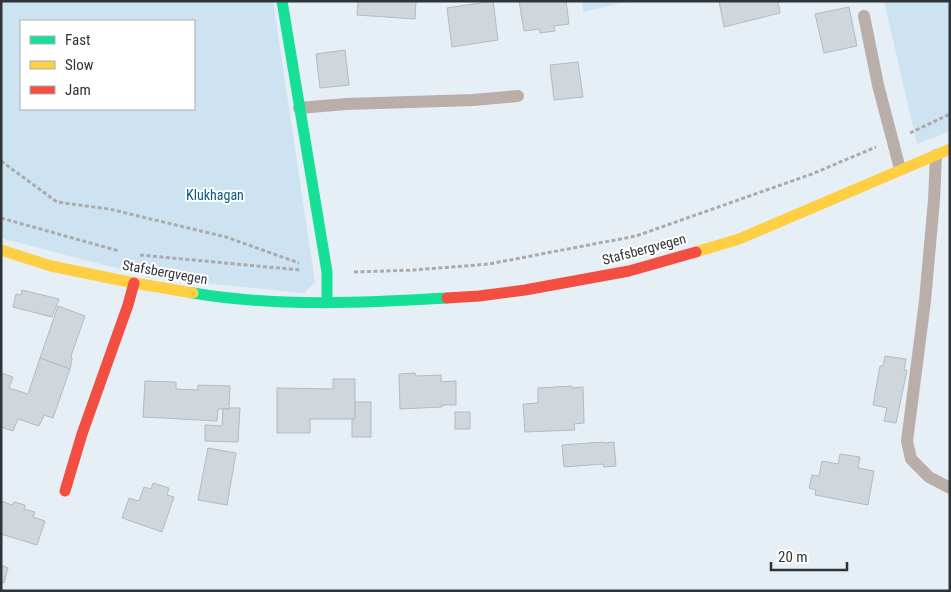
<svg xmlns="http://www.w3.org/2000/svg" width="951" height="592" viewBox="0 0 951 592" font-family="'Roboto Condensed',sans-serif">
  <rect width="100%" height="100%" fill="#e6eff6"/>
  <g fill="#cde3f2" fill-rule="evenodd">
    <path d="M 1,1 L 273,1 L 315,282 L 304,293 L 213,284 L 112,267 L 1,238 ZM 21,21 L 194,21 L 194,109 L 21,109 Z"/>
    <polygon points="582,1 629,1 583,12"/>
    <polygon points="884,1 950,1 950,131 917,144"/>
  </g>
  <g fill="#d0d7dc" stroke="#b3bac0">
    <polygon points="358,1 416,1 415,19 357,15"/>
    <polygon points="493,1 498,40 452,47 447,8"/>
    <polygon points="519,1 566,1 569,24 554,26 555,31 540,33 539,29 524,31"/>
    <polygon points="719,1 778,1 780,13 724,27"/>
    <polygon points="849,7 857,46 824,53 815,14"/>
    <polygon points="345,50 349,85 320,88 316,54"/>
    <polygon points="578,62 583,97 554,100 550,65"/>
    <polygon points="22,290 59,299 52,317 13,307 16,294 21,295"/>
    <polygon points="58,306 85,316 71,356 72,359 70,369 40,358"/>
    <polygon points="885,356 906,359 904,370 907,370 896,423 884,421 887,408 873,405 880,366 883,366"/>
    <polygon points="40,358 70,369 53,418 44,415 39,426 18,419 13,431 1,427 1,373 13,377 9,388 28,394"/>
    <polygon points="415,373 416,376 441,375 441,382 456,381 456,405 442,405 442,407 400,409 399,374"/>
    <polygon points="333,379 355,379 355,419 310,419 310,433 277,433 277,388 333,389"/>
    <polygon points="145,381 176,382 176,389 198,390 198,385 230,386 229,409 218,409 217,421 143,417"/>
    <polygon points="572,386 572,388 583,387 584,423 574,424 575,430 525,432 523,404 538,403 538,388"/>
    <polygon points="355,402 371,402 371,437 352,437 352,419 355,419"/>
    <polygon points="229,408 240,408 238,442 205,441 205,425 222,426 223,409 229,409"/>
    <rect x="455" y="412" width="15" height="17"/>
    <polygon points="603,442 603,443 614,442 616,466 604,467 603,464 564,467 562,445"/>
    <polygon points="208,448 236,453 227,505 198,500"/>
    <polygon points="840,454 860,457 858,468 874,471 868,505 815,495 816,490 809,488 812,475 819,476 822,461 838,464"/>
    <polygon points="153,483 169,488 167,495 174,497 162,532 122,518 129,498 139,501 144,487 151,489"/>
    <polygon points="1,501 12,505 14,502 25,505 24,509 35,512 33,517 45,521 37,545 1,534"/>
    <polygon points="1,565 8,568 4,583 1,582"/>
  </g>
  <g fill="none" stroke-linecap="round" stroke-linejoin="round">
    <g stroke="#aeaaa8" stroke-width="3" stroke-dasharray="4 2.5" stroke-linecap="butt">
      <polyline points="910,133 950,114"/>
      <polyline points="1,161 57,202 109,209 226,237 299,263"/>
      <polyline points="1,218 119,251"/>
      <polyline points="140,255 300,270"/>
      <polyline points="354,272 414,270 489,264 636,236 812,174 876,147"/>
    </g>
    <g stroke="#b9aea8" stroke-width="12">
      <polyline points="864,16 878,85 900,169"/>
      <polyline points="299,108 346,104 473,100 518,96"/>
      <polyline points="936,155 934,200 925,301 907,441 911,459 929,477 950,488"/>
    </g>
    <g stroke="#16e098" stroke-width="11">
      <polyline points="282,1 327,272 327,302"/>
      <path d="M 193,293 C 275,307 364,303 447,298"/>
    </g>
    <g stroke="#ffcf43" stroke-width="11">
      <polyline points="1,250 51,266 134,283 193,293"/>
      <polyline points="696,252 739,239 950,149"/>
    </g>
    <g stroke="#f24e42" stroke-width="11">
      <polyline points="447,298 479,296 525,290 629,271 696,252"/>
      <polyline points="65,491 82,434 128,305 134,283"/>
    </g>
  </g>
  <g text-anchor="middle" stroke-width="4" stroke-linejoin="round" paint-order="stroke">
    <g font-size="14" fill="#095983" stroke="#fff">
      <text x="215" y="200">Klukhagan</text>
    </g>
    <g font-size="14" fill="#2e3438" stroke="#fff">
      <text transform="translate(644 249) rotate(-15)" y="5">Stafsbergvegen</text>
      <text transform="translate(165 272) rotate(10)" y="5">Stafsbergvegen</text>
    </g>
  </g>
  <rect width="951" height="592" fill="none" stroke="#2e3438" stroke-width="5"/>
  <rect x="20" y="20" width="175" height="90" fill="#ffffff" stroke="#abaeaf"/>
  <rect x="30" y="36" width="25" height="8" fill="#16e098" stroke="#abaeaf"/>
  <text x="65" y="45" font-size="15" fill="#2e3438">Fast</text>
  <rect x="30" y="61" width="25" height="8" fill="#ffcf43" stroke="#abaeaf"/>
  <text x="65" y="70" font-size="15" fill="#2e3438">Slow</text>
  <rect x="30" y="86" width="25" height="8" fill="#f24e42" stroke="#abaeaf"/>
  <text x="65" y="95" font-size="15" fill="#2e3438">Jam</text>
  <path d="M771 562v8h76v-8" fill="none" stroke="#2e3438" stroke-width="2.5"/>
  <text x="778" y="562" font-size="15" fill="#2e3438" stroke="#ffffff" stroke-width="4" paint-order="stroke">20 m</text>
</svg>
